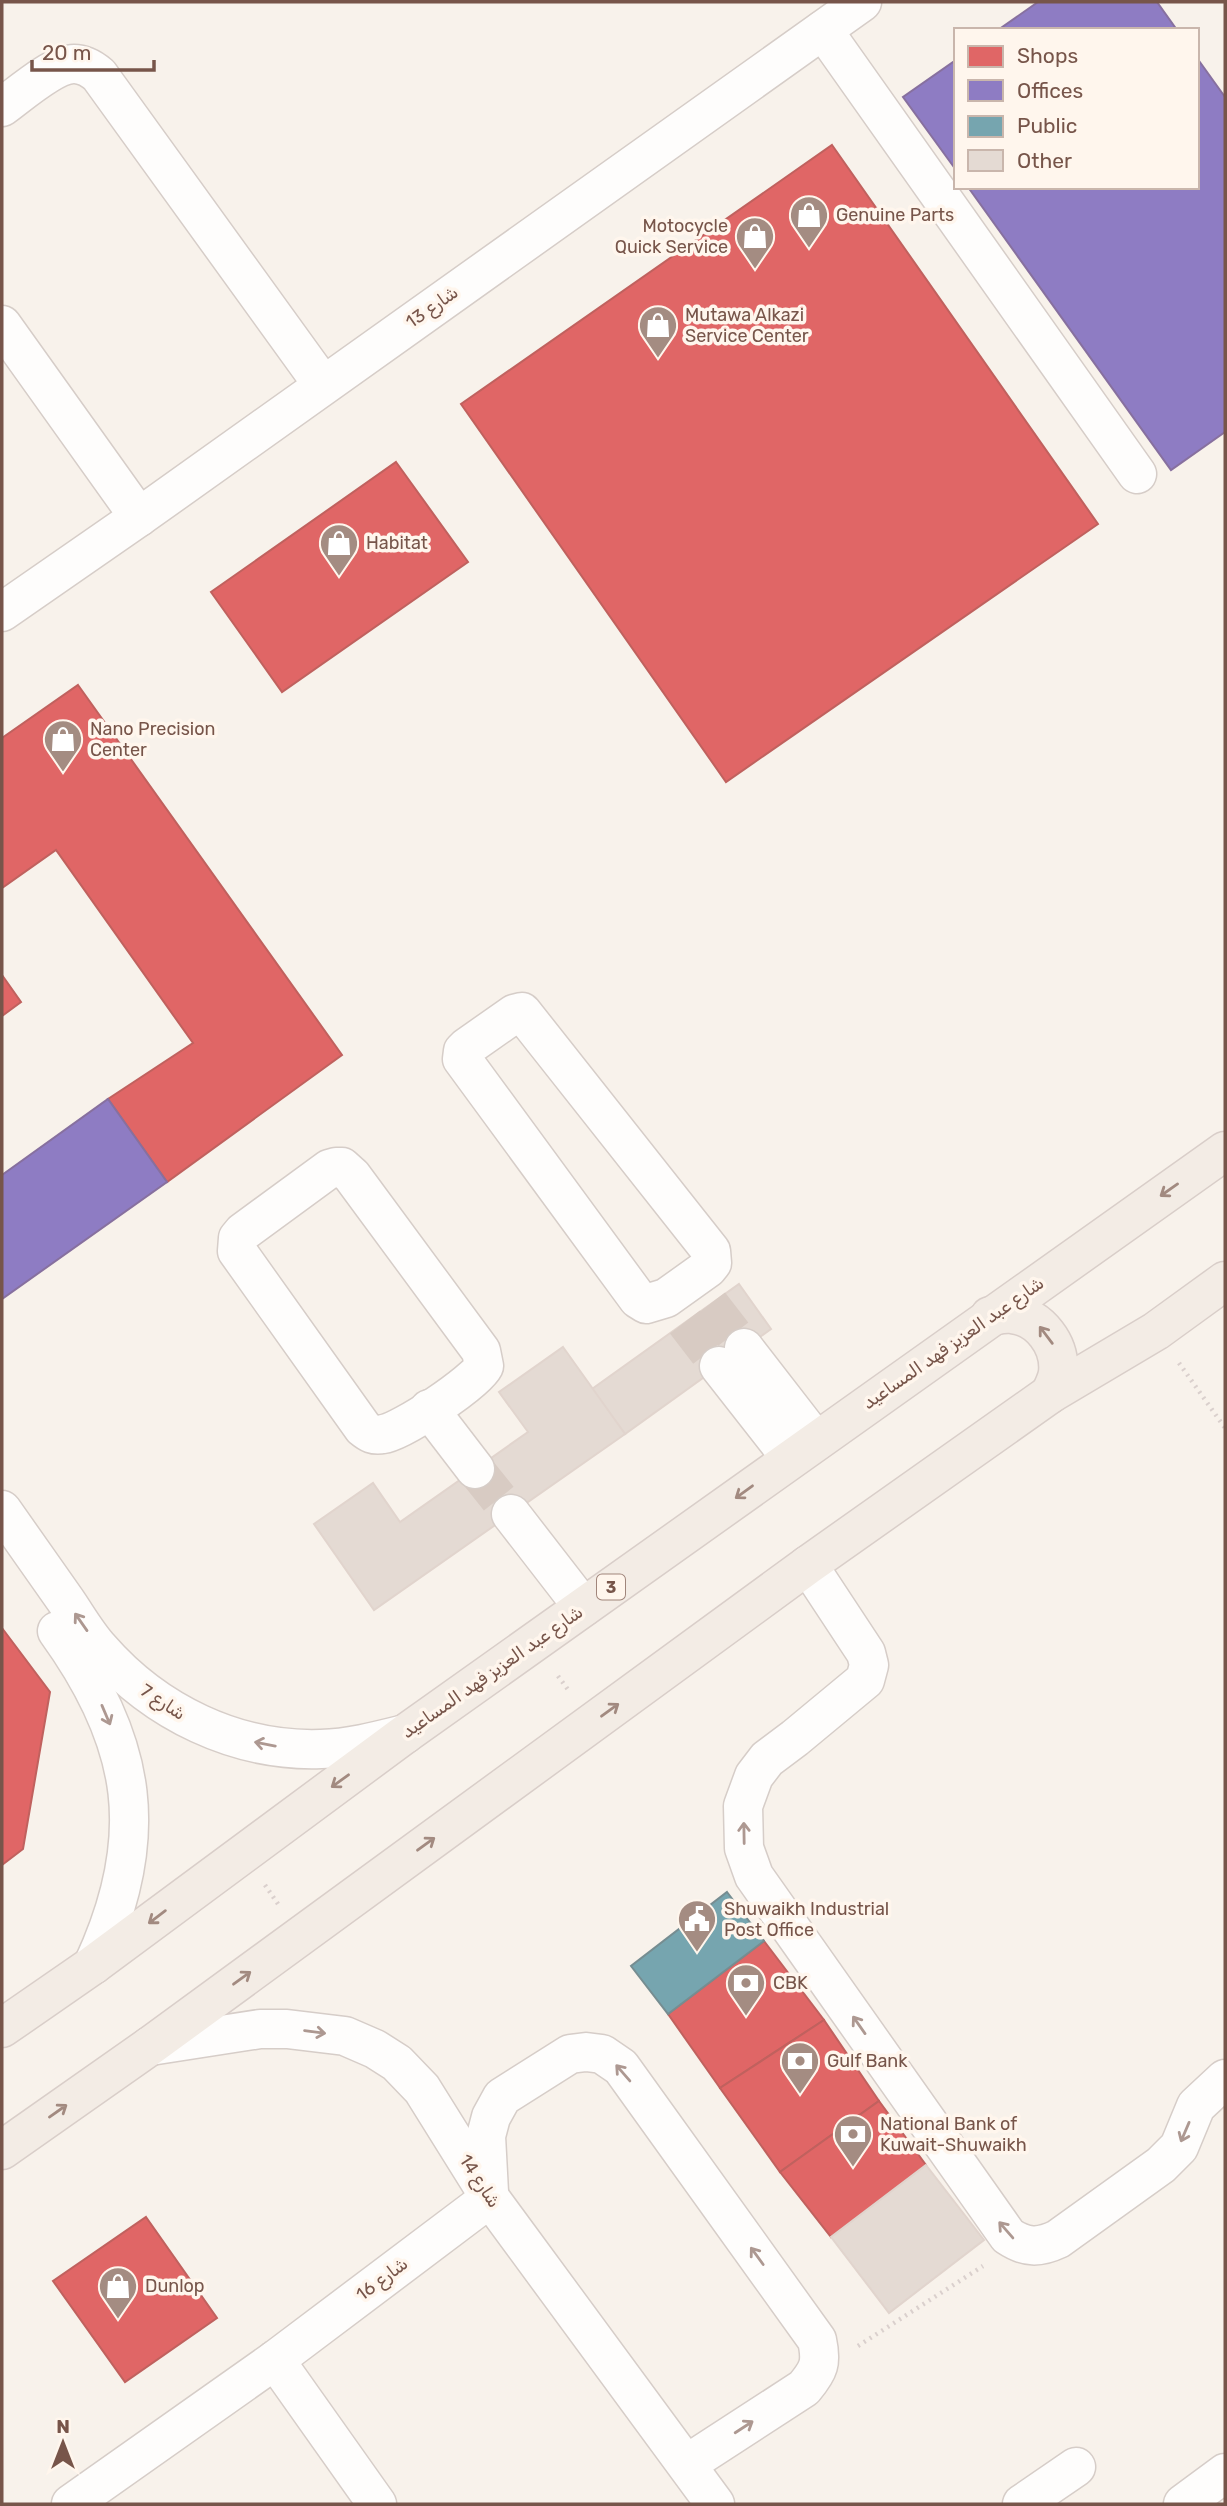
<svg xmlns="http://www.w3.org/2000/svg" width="1227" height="2506" viewBox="0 0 1227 2506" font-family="Rubik,'Noto Naskh Arabic',sans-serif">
  <rect width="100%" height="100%" fill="#f8f2eb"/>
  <g fill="#e06666" stroke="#c0615e" stroke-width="2">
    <polygon points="832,145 1098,524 726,782 461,404"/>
    <polygon points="396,462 468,562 282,692 211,592"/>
    <polygon points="78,685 342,1055 167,1182 108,1099 193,1043 56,850 2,888 2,738"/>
    <polygon points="2,975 21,1002 2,1016"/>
    <polygon points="2,1628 50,1692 23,1849 2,1865"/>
    <polygon points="764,1941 824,2020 720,2088 668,2014"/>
    <polygon points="824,2020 879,2101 780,2172 720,2088"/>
    <polygon points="879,2101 926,2165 831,2237 780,2172"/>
    <polygon points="146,2217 217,2318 125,2382 53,2281"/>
  </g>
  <g fill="#8e7cc3" stroke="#87709f" stroke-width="2">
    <polygon points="1038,2 1157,2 1177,30 998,30"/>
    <polygon points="1197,58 1225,97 1225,432 1171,470 968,187 1197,187"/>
    <polygon points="956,60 956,170 903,97"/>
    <polygon points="108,1099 167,1182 2,1299 2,1175"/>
  </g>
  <polygon fill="#76a5af" stroke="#768d91" stroke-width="2" points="727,1892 764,1941 668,2014 631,1966"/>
  <g fill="#e4dad3" stroke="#e1d4cd" stroke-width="2">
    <polygon points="739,1284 771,1329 625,1434 592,1389"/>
    <polygon points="563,1347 625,1434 374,1610 314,1524 373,1483 400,1522 528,1432 499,1392"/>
    <polygon points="926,2165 984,2240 889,2313 831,2237"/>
  </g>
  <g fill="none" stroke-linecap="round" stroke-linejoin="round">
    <g stroke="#d8cbc3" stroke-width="38" stroke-dasharray="38 19" stroke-linecap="butt">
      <polyline points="710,1304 744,1348"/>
      <polyline points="685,1322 719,1366"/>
      <polyline points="475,1469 511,1514"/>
    </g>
    <g stroke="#d6cdc8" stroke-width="41">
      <g id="minor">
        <polyline points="823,30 1137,474"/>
        <path d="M 2,107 C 19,95 53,64 74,64 C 84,64 92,69 99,75 L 323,385"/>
        <polyline points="2,325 139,517"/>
        <polyline points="2,612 139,517 862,2"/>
        <polygon points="522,1012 711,1251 712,1263 708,1268 666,1298 646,1304 638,1299 462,1059 463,1051 467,1047 514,1014"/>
        <path d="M 336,1167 L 342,1167 L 352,1176 L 481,1351 L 484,1366 C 476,1382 401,1432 383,1434 C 374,1436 369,1433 363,1428 L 237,1251 L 238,1238 L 243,1232 L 329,1169 Z"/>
        <polyline points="744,1348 816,1441"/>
        <polyline points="719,1366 791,1458"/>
        <polyline points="429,1409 475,1469"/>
        <path d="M 2,1510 C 23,1540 45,1571 66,1601 C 77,1617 87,1635 100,1649 C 155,1712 236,1752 321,1749 C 350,1748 377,1741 405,1734"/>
        <polyline points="511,1514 583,1607"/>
        <path d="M 808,1565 L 866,1653 L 869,1665 L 865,1680 L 795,1738 L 767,1759 L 754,1776 L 743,1806 L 744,1848 L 754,1876 L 1008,2236 C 1026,2248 1039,2248 1058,2239 L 1161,2165 L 1179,2147 L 1196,2106 L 1225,2079"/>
        <path d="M 57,1631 C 138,1743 152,1838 93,1965"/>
        <polyline points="150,2046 260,2029 287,2029 345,2036 375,2049 397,2063 422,2089 490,2198 715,2504"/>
        <path d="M 489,2192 L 486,2136 L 491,2117 L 502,2097 L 570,2054 L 586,2052 L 602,2054 L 621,2067 L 817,2340 C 822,2363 819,2370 804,2388 L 687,2464"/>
        <polyline points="275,2360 377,2504"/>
        <polyline points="71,2504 275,2360 490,2198"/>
        <polyline points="1022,2504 1076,2467"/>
        <polyline points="1183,2504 1225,2473"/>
      </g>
    </g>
    <g stroke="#d9cec9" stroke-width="41">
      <g id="major">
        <path d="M 990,1316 C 997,1315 1005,1313 1012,1314 C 1040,1317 1061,1345 1058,1373 C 1057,1380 1053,1388 1050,1394"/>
        <polyline points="2,2028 93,1965 405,1734 1225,1151"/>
        <polyline points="2,2150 150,2046 808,1565 1050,1394 1156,1331 1225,1281"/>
      </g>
    </g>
    <g stroke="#dad0cd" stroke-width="4.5" stroke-dasharray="2 5" stroke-linecap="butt">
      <polyline points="1179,1363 1225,1428"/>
      <polyline points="558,1676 569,1691"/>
      <polyline points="265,1885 278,1904"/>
      <polyline points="858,2346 983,2266"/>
    </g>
    <use href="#minor" stroke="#fefdfc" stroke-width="38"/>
    <use href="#major" stroke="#f3ece5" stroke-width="38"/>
  </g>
  <defs><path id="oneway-shaft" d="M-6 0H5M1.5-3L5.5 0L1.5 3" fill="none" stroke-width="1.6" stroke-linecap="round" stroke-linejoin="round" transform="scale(1.75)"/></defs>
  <g stroke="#a28a80">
    <use href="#oneway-shaft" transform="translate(1169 1190) rotate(145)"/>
    <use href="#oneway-shaft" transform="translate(1046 1335) rotate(-127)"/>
    <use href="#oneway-shaft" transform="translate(744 1492) rotate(144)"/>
    <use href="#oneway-shaft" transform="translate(610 1710) rotate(-36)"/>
    <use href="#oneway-shaft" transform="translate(340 1781) rotate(144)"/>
    <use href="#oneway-shaft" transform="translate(426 1844) rotate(-36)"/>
    <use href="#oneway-shaft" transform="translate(157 1917) rotate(143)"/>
    <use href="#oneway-shaft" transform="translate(242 1978) rotate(-36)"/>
    <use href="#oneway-shaft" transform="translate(58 2111) rotate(-35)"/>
  </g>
  <g stroke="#ad9891">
    <use href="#oneway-shaft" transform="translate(81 1622) rotate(-125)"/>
    <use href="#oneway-shaft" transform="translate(106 1715) rotate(67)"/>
    <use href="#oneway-shaft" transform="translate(265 1744) rotate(-169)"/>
    <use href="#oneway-shaft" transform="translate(744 1833) rotate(-91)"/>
    <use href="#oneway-shaft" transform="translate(859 2025) rotate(-125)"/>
    <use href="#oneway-shaft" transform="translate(315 2032) rotate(8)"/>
    <use href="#oneway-shaft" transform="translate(623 2073) rotate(-131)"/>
    <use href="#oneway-shaft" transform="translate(1185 2132) rotate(113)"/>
    <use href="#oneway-shaft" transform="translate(1006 2230) rotate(-131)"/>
    <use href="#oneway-shaft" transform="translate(757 2256) rotate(-126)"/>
    <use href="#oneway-shaft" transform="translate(744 2427) rotate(-33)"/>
  </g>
  <defs>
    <g id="shop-pin" transform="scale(2.0125)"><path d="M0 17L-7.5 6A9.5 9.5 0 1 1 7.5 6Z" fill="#a48c82" stroke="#fff6ed"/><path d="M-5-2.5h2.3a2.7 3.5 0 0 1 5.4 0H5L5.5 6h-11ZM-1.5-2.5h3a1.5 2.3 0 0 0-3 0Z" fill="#fff"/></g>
    <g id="civic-pin" transform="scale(2.0125)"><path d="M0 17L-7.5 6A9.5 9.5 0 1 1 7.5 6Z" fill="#a48c82" stroke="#fff6ed"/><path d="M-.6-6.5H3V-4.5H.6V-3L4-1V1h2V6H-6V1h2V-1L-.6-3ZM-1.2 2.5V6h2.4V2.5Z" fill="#fff"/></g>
    <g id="bank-pin" transform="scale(2.0125)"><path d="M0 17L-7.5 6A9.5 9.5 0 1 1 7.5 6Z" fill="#a48c82" stroke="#fff6ed"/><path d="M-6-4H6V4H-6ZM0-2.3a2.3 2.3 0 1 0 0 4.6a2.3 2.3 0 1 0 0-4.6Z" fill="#fff"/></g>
  </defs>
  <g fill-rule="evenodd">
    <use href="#shop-pin" x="809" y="215"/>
    <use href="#shop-pin" x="755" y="236"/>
    <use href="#shop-pin" x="658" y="325"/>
    <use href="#shop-pin" x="339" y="543"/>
    <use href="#shop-pin" x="63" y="739"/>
    <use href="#civic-pin" x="697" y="1919"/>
    <use href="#bank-pin" x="746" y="1983"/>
    <use href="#bank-pin" x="800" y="2061"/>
    <use href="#bank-pin" x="853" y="2134"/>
    <use href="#shop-pin" x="118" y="2286"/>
  </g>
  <g text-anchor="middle" stroke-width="7" stroke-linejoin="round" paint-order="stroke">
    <rect fill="#fff6ed" stroke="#a0857b" stroke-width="2" x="597" y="1574.5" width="28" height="25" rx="5"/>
    <g font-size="16" font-weight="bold" fill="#77554a">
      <text x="611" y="1593">3</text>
    </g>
    <g font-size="18" fill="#77554a" stroke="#fff6ed" text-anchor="start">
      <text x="836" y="221">Genuine Parts</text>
      <text x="728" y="232" text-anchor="end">Motocycle<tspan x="728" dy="21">Quick Service</tspan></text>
      <text x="685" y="321">Mutawa Alkazi<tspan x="685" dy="21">Service Center</tspan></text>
      <text x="366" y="549">Habitat</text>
      <text x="90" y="735">Nano Precision<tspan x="90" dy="21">Center</tspan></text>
      <text x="724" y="1915">Shuwaikh Industrial<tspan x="724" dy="21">Post Office</tspan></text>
      <text x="773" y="1989">CBK</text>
      <text x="827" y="2067">Gulf Bank</text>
      <text x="880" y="2130">National Bank of<tspan x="880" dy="21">Kuwait-Shuwaikh</tspan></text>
      <text x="145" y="2292">Dunlop</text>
    </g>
    <g font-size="18" fill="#77554a" stroke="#fff6ed">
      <text transform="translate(432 307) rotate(-35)" y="6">شارع 13</text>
      <text transform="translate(953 1343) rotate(-35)" y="6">شارع عبد العزيز فهد المساعيد</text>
      <text transform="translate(492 1672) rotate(-35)" y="6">شارع عبد العزيز فهد المساعيد</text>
      <text transform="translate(163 1702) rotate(33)" y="6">شارع 7</text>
      <text transform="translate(480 2181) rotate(57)" y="6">شارع 14</text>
      <text transform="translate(382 2279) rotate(-37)" y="6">شارع 16</text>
    </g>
  </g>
  <rect width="1227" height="2506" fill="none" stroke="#77554a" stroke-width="7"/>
  <rect x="954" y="28" width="245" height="161" fill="#fff6ed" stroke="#c9b6ac" stroke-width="2"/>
  <rect x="968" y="46" width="35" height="21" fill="#e06666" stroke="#c9b6ac" stroke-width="2"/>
  <text x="1017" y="63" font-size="21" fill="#77554a">Shops</text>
  <rect x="968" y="80" width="35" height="21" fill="#8e7cc3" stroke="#c9b6ac" stroke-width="2"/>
  <text x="1017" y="98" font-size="21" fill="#77554a">Offices</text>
  <rect x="968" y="116" width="35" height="21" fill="#76a5af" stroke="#c9b6ac" stroke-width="2"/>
  <text x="1017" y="133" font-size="21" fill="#77554a">Public</text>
  <rect x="968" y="150" width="35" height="21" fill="#e4dad3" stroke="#c9b6ac" stroke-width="2"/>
  <text x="1017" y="168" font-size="21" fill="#77554a">Other</text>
  <g transform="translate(63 2443)" stroke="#fff6ed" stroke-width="5" paint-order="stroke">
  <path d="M0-5L12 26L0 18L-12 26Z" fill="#77554a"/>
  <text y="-10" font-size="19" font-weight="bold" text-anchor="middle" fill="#77554a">N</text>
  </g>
  <path d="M32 60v10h122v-10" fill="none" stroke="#77554a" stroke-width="3.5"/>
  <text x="42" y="60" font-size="21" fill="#77554a" stroke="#fff6ed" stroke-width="5" paint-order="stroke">20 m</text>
</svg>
